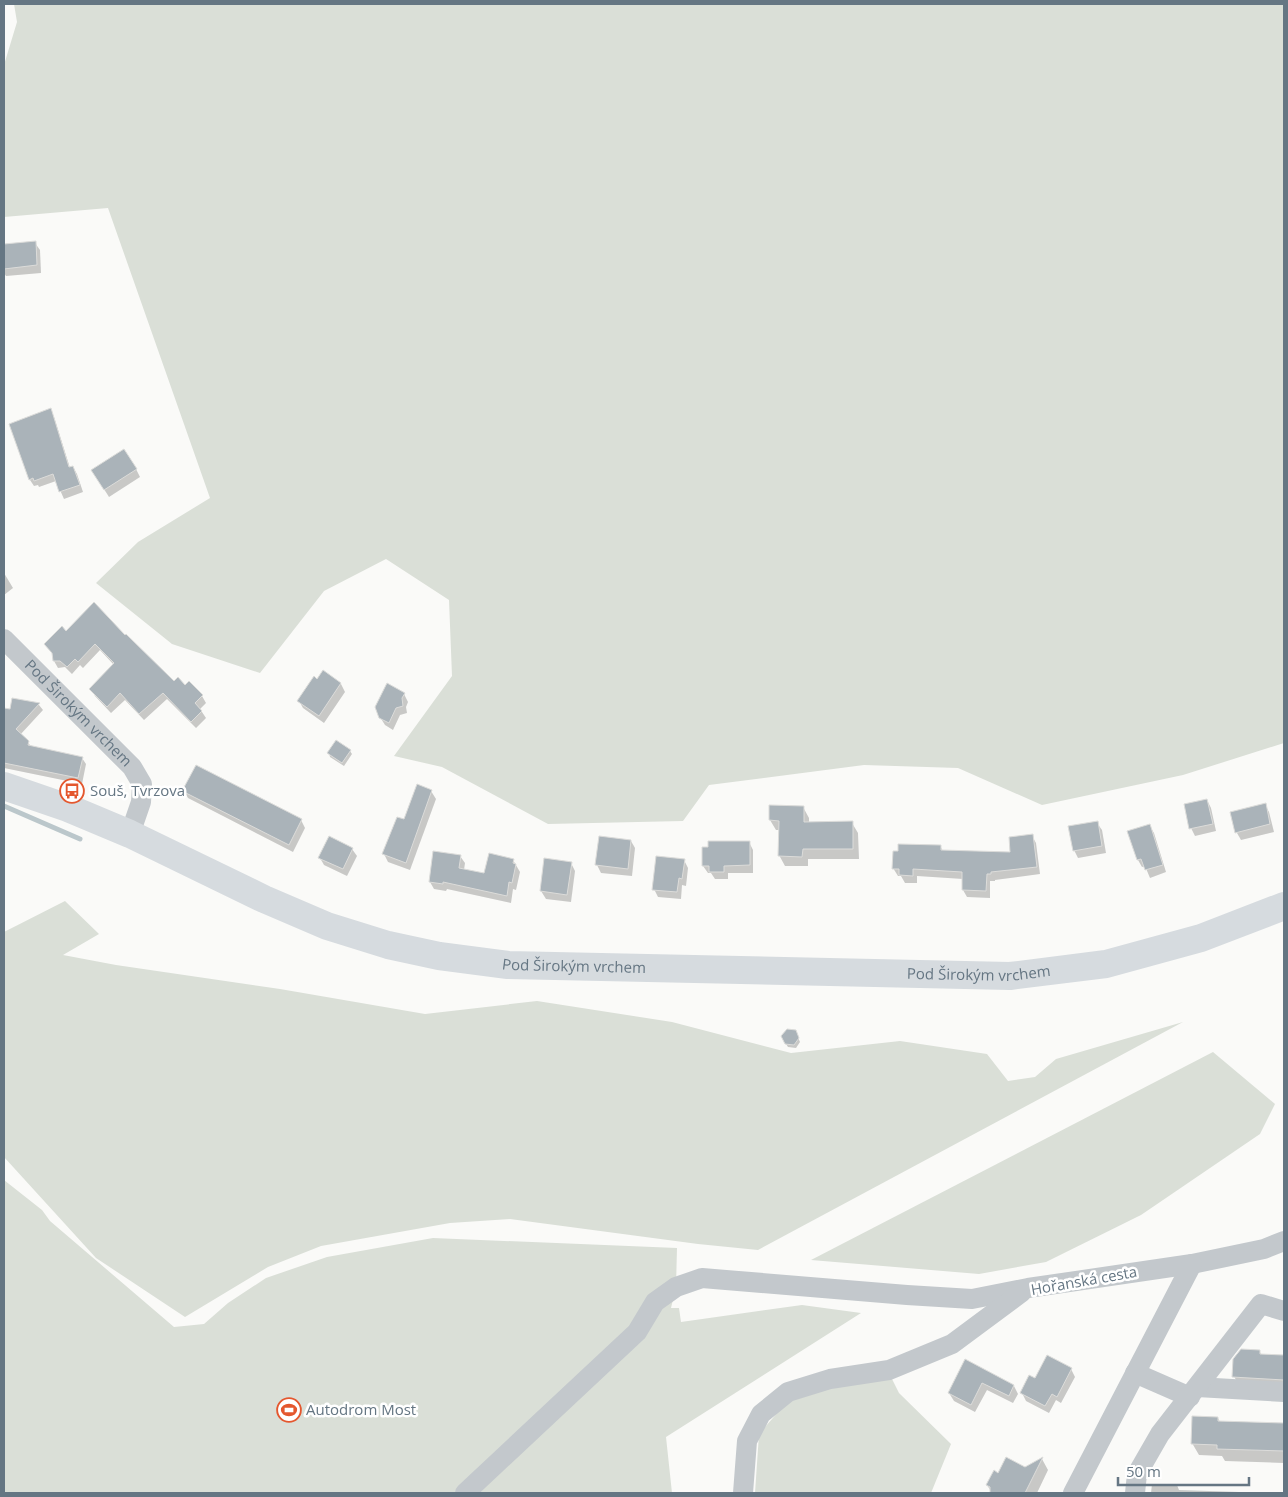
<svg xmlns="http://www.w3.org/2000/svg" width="1288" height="1497" viewBox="0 0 1288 1497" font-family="'Open Sans',sans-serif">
  <rect width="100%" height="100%" fill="#fafaf8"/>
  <g fill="#dadfd7">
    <polygon points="14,4 1284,4 1284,743 1183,775 1042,805 958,768 864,765 709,785 683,821 548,824 442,767 394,756 452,676 449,600 386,559 324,591 260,673 172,644 96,583 138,542 210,498 108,208 4,217 4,65 17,22"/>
    <polygon points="65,901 99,934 63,955 116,965 280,989 425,1014 537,1001 672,1022 791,1053 900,1041 987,1054 1008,1081 1035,1077 1056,1059 1183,1022 758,1250 698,1244 510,1219 450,1223 321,1246 268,1267 185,1317 96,1258 4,1157 4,932"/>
    <polygon points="1213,1052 1275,1104 1260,1134 1141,1215 1046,1262 979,1274 811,1260"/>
    <polygon points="4,1180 42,1210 50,1221 174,1327 204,1324 228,1303 266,1278 327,1257 433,1238 677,1248 676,1287 671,1308 679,1308 681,1322 802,1305 861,1313 666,1437 672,1493 4,1493"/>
    <polygon points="891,1377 899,1393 951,1444 931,1493 755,1493 759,1434 792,1396"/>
  </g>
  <g fill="#0003">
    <polygon points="35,243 40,250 41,273 6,276 4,273 4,246"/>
    <polygon points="50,410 54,417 70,468 73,467 77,474 83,492 64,499 56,481 39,487 38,485 34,486 30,480"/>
    <polygon points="136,469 140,477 109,497 97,478"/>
    <polygon points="4,573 13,588 4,595"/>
    <polygon points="66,633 125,637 174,683 185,686 202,696 206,703 200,709 206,718 196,728 167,699 144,720 125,700 111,713 95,696 91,689 114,665 100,650 83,668 80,665 72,674 65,667 58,668 54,661 54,656 45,644"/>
    <polygon points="323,672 341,684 345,692 324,723 303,708 299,701 318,680"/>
    <polygon points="404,694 408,702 406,707 407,713 400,715 393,730 385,725 380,717"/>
    <polygon points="13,700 39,705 43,710 20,735 28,742 31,747 82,758 86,764 82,784 4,768 4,708 11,710"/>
    <polygon points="350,751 352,754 344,766 330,757 329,753"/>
    <polygon points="184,791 301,820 305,828 293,852 188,798"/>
    <polygon points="431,791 436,799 410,870 388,862 384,854 404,821"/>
    <polygon points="1207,800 1211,808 1216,831 1195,836 1191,828"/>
    <polygon points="1265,805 1269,812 1274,832 1241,840 1237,833 1231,813"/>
    <polygon points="803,807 809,818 809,823 852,823 858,833 859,859 808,859 808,866 785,866 779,855 780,830 776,830 770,820"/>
    <polygon points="1097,823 1102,830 1106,853 1078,858 1074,850"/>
    <polygon points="1149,825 1154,833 1166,872 1150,878 1145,866 1142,867 1138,860"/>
    <polygon points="1032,836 1036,843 1040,874 995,880 995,881 990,881 990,898 967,897 963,890 963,879 917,876 917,883 905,883 901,876 898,876 893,868 940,846 943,851 1012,854"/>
    <polygon points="631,841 635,848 632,876 601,873 597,865"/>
    <polygon points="749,842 753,850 753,873 728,873 728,879 715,879 711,873 708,873 703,866"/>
    <polygon points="352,849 357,856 347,876 324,865 320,858"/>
    <polygon points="460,856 465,863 464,870 485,875 513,860 520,872 516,890 513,889 511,903 447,889 446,891 434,889 430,882"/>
    <polygon points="546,860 571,863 575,871 571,902 546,899 541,891"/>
    <polygon points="684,860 688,868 686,886 682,885 681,899 658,897 654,889"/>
    <polygon points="797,1035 800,1042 796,1048 788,1047 786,1044"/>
    <polygon points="1259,1351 1262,1355 1284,1356 1284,1391 1240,1388 1234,1376"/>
    <polygon points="966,1361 1014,1386 1018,1394 1013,1403 987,1390 975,1412 954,1401 949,1393"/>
    <polygon points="1071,1369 1075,1377 1061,1403 1056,1400 1049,1413 1026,1401 1022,1393 1036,1380"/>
    <polygon points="1218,1418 1220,1422 1284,1425 1284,1463 1225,1461 1222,1456 1199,1455 1192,1443"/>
    <polygon points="1042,1459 1048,1470 1037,1493 992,1493 987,1485 998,1474 1025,1468"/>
    <polygon points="1152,1484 1177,1485 1179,1490 1270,1493 1151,1493"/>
  </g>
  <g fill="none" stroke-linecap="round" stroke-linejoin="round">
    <polyline stroke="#bbc7cb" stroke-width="5" points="4,806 80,839"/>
  </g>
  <g fill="#aab3b9" stroke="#dcdcda">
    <polygon points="36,241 37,265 4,269 4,244"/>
    <polygon points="51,408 69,467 73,466 80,485 59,492 53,474 34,481 33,478 29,480 9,424"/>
    <polygon points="124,449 137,469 104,490 91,470"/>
    <polygon points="94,602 125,635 126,634 174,681 178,677 185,685 189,681 203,695 195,703 202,711 191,722 163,693 139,714 120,693 107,707 89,689 114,663 95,644 78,662 75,659 67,667 60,661 53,661 52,653 44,644 62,626 66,631"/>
    <polygon points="323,670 341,683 319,716 297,701 314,676 317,679"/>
    <polygon points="387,683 405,693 402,698 403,706 396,708 389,723 379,718 375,707"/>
    <polygon points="12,698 40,703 16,729 29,741 28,745 83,757 78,778 4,763 4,708 10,709"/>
    <polygon points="336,740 351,750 342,763 327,753"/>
    <polygon points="196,765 302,819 289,845 182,791"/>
    <polygon points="417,784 432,790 406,863 382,854 397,817 404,819"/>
    <polygon points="1207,799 1213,824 1189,829 1184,804"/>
    <polygon points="1266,803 1270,824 1235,833 1230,812"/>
    <polygon points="769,805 804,806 804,822 853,821 853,849 803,849 802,857 778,856 779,821 769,820"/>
    <polygon points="1098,821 1102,846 1073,851 1068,826"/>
    <polygon points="1150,824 1163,865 1145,870 1141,859 1137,860 1127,831"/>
    <polygon points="1033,834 1037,867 991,872 991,874 987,874 986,891 962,890 962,872 913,869 913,876 899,875 899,869 892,869 893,851 898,851 898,844 941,845 941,850 1010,852 1009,837"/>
    <polygon points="329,836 353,848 343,869 318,858"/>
    <polygon points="599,836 631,840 628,869 595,865"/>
    <polygon points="708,841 750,841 750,865 724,866 724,872 709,872 709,866 702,866 702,847 708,847"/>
    <polygon points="433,851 461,855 459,868 484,873 489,853 514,859 513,863 516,864 512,883 509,882 507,896 443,882 443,884 429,882"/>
    <polygon points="656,856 685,859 682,879 679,878 677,892 652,890"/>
    <polygon points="544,858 572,862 567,895 540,891"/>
    <polygon points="787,1029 796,1030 799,1038 794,1045 785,1044 781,1036"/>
    <polygon points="1241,1349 1260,1350 1260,1354 1284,1355 1284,1380 1232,1377 1233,1359"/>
    <polygon points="1047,1355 1072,1368 1057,1397 1052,1394 1045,1406 1020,1393 1029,1375 1035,1378"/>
    <polygon points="965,1359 1014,1385 1009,1396 982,1383 971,1405 948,1393"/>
    <polygon points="1192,1416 1218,1417 1218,1421 1284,1423 1284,1451 1217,1449 1217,1445 1191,1444"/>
    <polygon points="1006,1457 1025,1467 1043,1457 1025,1493 990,1493 990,1487 986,1485 994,1470 998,1473"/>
  </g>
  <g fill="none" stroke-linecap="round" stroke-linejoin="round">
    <g stroke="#c3c8cc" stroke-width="20">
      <path id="s1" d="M 4,639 L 132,767 L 142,784 L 141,802 L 130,834"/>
      <polyline points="1135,1373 1190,1397"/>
      <polyline points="1197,1387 1284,1392"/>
      <polyline points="465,1493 637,1332 655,1302 676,1287 702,1278 907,1295 972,1299 1028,1288 1192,1264 1264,1249 1284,1241"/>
      <polyline points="743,1493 747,1441 761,1414 788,1392 830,1379 889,1370 952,1344 1022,1292"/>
      <polyline points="1073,1493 1192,1264"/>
      <polyline points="1135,1493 1137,1474 1160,1434 1261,1304 1284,1311"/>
    </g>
    <path stroke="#d6dbdf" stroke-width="28" id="s2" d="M 4,786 L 68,808 L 130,834 L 264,899 L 327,926 L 388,945 L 439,956 L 508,965 L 1010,976 L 1106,964 L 1201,938 L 1284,906"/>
  </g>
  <defs>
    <g id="bus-ring" transform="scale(1.25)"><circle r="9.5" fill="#fff" stroke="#e4572e" stroke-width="1.5"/><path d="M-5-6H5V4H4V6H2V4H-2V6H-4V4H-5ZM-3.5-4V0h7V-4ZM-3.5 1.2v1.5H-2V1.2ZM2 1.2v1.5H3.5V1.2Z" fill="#e4572e"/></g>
    <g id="stadium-ring" transform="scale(1.25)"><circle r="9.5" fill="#fff" stroke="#e4572e" stroke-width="1.5"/><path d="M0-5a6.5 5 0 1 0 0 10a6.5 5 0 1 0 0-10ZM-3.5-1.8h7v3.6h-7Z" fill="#e4572e"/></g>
  </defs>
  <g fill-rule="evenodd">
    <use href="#bus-ring" x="72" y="791"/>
    <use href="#stadium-ring" x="289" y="1410"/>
  </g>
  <g text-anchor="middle" stroke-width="5" stroke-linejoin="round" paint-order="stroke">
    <g font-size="15" fill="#657683" stroke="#fff">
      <text dy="5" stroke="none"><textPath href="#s1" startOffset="105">Pod Širokým vrchem</textPath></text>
      <text dy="5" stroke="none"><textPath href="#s2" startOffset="604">Pod Širokým vrchem</textPath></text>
      <text dy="5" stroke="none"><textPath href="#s2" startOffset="1009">Pod Širokým vrchem</textPath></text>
      <text transform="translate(1084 1281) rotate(-10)" y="5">Hořanská cesta</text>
    </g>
    <g font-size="15" fill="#657683" stroke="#fff" text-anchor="start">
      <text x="90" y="796">Souš, Tvrzova</text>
      <text x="306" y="1415">Autodrom Most</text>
    </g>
  </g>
  <rect width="1288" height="1497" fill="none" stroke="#657683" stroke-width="10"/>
  <path d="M1118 1477v8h131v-8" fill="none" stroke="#657683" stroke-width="2.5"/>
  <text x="1126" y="1477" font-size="15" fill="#657683" stroke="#ffffff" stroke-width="4" paint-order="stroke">50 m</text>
</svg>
